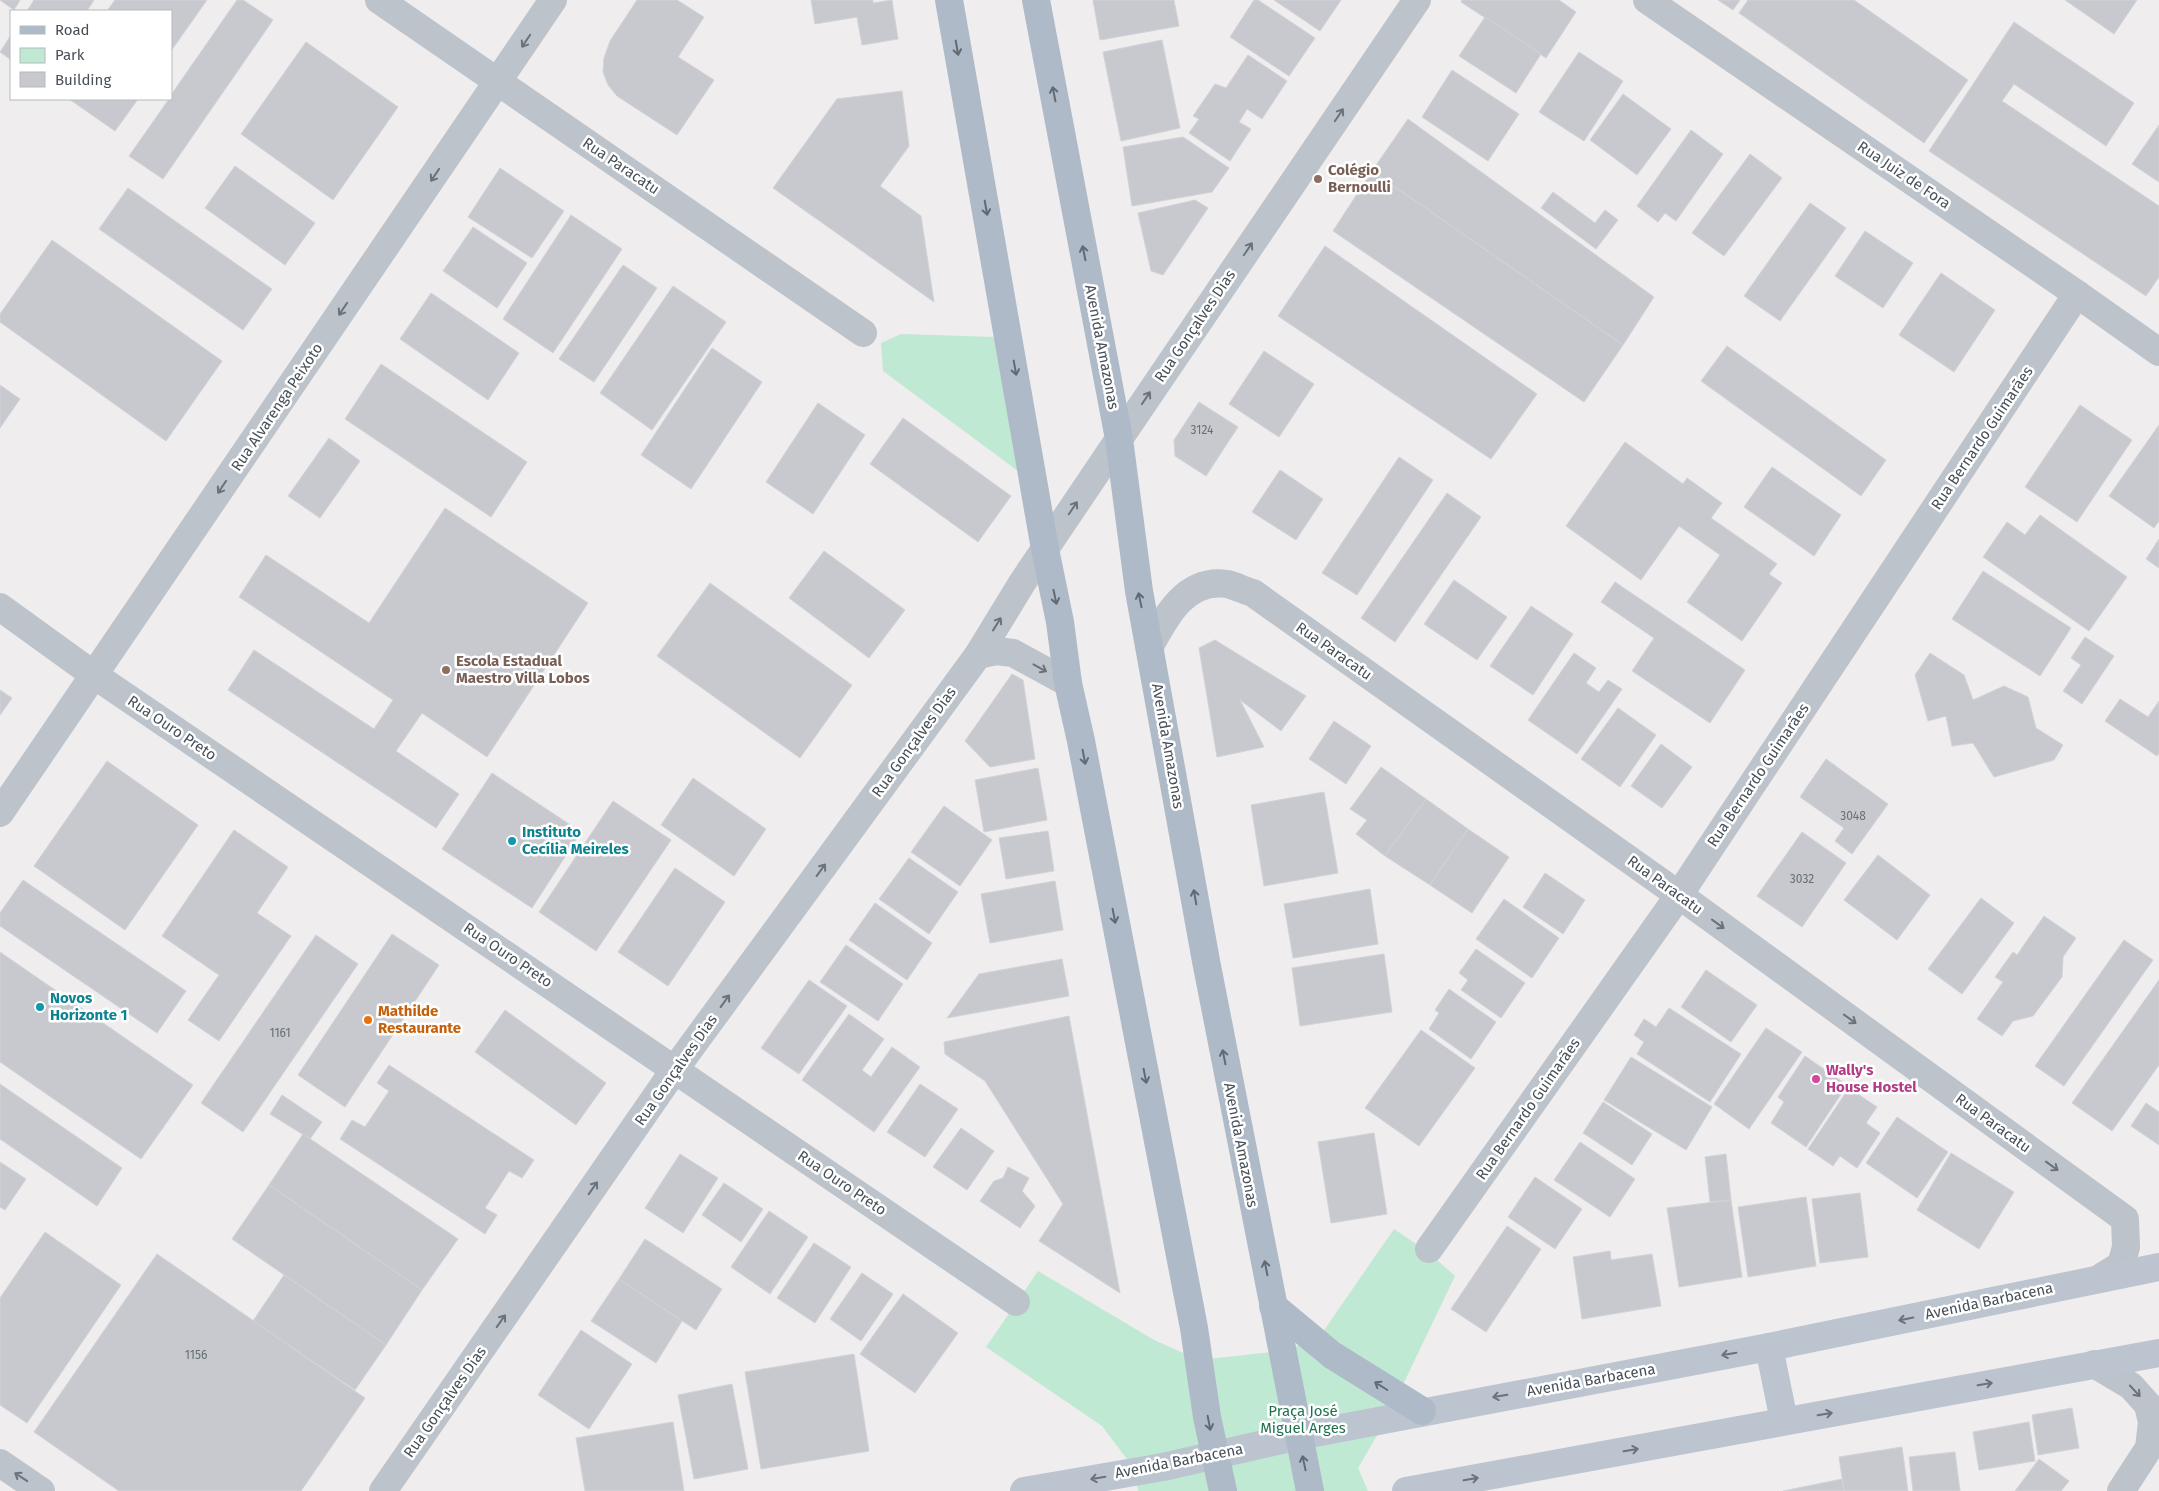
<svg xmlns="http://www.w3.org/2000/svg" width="2159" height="1491" viewBox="0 0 2159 1491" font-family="'Fira Sans',sans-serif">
  <rect width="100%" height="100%" fill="#efeded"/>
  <g fill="#bfe9d2">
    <polygon points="901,334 995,337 1018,471 883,371 881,343"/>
    <polygon points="1394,1229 1428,1252 1455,1276 1386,1420 1358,1468 1368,1491 1138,1491 1136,1471 1102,1426 986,1347 1038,1271 1154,1340 1199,1360 1281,1351 1318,1339"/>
  </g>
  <g fill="#c7c9cf" stroke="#d1d3d8">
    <polygon points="0,0 20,0 14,10"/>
    <polygon points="34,0 94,0 87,11 27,11"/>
    <polygon points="115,0 207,0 171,51 171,11 107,11"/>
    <polygon points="237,0 243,0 273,20 163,179 129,156 169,99 171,99 171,95"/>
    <polygon points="637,0 677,0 704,17 678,57 714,80 677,135 617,96 608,85 603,72 604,58 610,41"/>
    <polygon points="811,0 873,0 873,3 892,0 898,39 862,45 857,17 815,24"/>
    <polygon points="1093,0 1174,0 1179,26 1100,40"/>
    <polygon points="1254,0 1258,0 1315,38 1289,76 1230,37"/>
    <polygon points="1274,0 1341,0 1320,31"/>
    <polygon points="1462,0 1559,0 1576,12 1546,58 1461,2"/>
    <polygon points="1718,0 1740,0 1733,10"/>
    <polygon points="1748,0 1854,0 1968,80 1924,143 1739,13"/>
    <polygon points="2065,0 2137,0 2114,34"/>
    <polygon points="1485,17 1541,54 1516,93 1459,56"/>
    <polygon points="2014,22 2134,103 2106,146 2014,84 2002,101 2159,206 2159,277 2146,296 1929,151"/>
    <polygon points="11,35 11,60 0,52"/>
    <polygon points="1162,40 1180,128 1121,141 1103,52"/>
    <polygon points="306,42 398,107 333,200 241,134"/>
    <polygon points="1579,52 1623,81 1584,141 1539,112"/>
    <polygon points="1248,55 1287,81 1262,119 1247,109 1239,122 1251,129 1230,161 1189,133 1199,119 1193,116 1215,84 1226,88"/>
    <polygon points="1452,70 1519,114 1488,161 1422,117"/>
    <polygon points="902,91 909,146 880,186 921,216 934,302 773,188 837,99"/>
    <polygon points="1623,94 1671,129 1637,175 1590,140"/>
    <polygon points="69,99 138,99 115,131"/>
    <polygon points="1408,119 1654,297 1623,345 1372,171"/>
    <polygon points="2159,125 2159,182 2132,164"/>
    <polygon points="1691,130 1723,154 1676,221 1665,213 1658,222 1637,206"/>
    <polygon points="1183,137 1229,168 1212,192 1132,206 1123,147"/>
    <polygon points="1750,154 1782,178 1724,256 1692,233"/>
    <polygon points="235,166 315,223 285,265 205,208"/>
    <polygon points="500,168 564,211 532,258 468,217"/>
    <polygon points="1372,171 1623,345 1584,402 1333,231"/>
    <polygon points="128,188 272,289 243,330 99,229"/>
    <polygon points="1553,192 1595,223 1605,210 1618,220 1596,249 1541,208"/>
    <polygon points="1195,200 1208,208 1163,275 1151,271 1138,213"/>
    <polygon points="1810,203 1846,228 1780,321 1744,296"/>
    <polygon points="571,215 622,249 553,353 503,319"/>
    <polygon points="473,227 527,263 497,308 443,271"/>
    <polygon points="1865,231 1913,263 1883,308 1835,276"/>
    <polygon points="52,240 222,361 166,441 0,322 0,314"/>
    <polygon points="1325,246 1537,394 1491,459 1278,316"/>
    <polygon points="623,265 657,288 594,382 559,359"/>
    <polygon points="1941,273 1995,310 1954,372 1899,335"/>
    <polygon points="673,286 726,322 652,430 600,393"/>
    <polygon points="431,293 519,353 488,400 400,339"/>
    <polygon points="1727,346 1886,460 1861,496 1701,381"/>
    <polygon points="712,348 762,382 691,489 641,455"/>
    <polygon points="1264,351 1314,384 1279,437 1229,404"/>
    <polygon points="381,364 527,462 491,517 345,419"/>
    <polygon points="0,385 20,399 0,428"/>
    <polygon points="1199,402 1238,427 1206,476 1175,456 1174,440"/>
    <polygon points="818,403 865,435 813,514 766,482"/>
    <polygon points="2080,405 2132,440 2077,522 2025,487"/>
    <polygon points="903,418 1011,496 978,542 870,464"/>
    <polygon points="2159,425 2159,521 2154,528 2109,496"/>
    <polygon points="329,438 360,461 320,518 288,496"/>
    <polygon points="1625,442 1683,484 1687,478 1722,503 1711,518 1777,564 1769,574 1782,583 1742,641 1687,602 1720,555 1679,526 1641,580 1566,526"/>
    <polygon points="1399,457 1433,480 1357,595 1322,573"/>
    <polygon points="1772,467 1841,515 1814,556 1744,507"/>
    <polygon points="1280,470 1323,499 1296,540 1252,512"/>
    <polygon points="1447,493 1481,517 1395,642 1361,618"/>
    <polygon points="445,508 588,603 487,757 422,713 396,751 459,794 436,828 228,690 254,650 374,729 393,700 239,597 266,555 369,623"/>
    <polygon points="2040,515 2127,577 2089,631 1983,557 2007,522 2025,535"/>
    <polygon points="2159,539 2159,568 2146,559"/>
    <polygon points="824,551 905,610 869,658 789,598"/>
    <polygon points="1983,571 2071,628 2040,676 1952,619"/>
    <polygon points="1454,580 1507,617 1477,660 1424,624"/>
    <polygon points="1615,582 1745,670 1710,723 1632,671 1654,638 1601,602"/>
    <polygon points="710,583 852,685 800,758 657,656"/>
    <polygon points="1531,606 1573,634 1533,695 1490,666"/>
    <polygon points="2085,637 2114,656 2082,704 2063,691 2081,665 2071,658"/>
    <polygon points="1215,640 1306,696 1281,731 1240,700 1264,747 1217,757 1199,648"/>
    <polygon points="1574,653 1596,668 1586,683 1599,692 1608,680 1622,689 1577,754 1528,720"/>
    <polygon points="1930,653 1964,675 1973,700 2004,686 2028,697 2036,728 2063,745 2054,760 1994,777 1973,743 1952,746 1946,716 1928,721 1915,675"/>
    <polygon points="1012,674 1023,680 1035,759 990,767 965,741"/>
    <polygon points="0,690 12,698 0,715"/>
    <polygon points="2120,699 2148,717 2159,701 2159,753 2157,756 2105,721"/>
    <polygon points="1618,708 1656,735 1620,787 1581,759"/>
    <polygon points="1334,721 1371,746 1346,784 1309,759"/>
    <polygon points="1661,744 1692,767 1662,808 1631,786"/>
    <polygon points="1826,759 1888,804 1852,854 1835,841 1844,828 1800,797"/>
    <polygon points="107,761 198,825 125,930 34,866"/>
    <polygon points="1381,767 1426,799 1385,856 1356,834 1367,820 1350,809"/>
    <polygon points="1038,768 1047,820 984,832 975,780"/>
    <polygon points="492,773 581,832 532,908 442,849"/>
    <polygon points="693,778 766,829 734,876 661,825"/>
    <polygon points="1324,792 1338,873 1264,886 1251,805"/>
    <polygon points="1426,799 1468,829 1430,885 1385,856"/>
    <polygon points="613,801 671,840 596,951 539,912"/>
    <polygon points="944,806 992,840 960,886 911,852"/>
    <polygon points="1468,829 1509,857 1472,913 1430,885"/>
    <polygon points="234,830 288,867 257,913 291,936 219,1041 188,1020 219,975 162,936"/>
    <polygon points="1048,831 1054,871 1006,879 999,838"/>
    <polygon points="1802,832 1846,863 1802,927 1757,896"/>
    <polygon points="1878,855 1930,895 1897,940 1844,900"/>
    <polygon points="909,858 958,892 929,934 879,899"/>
    <polygon points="675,868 725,902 668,986 618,952"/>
    <polygon points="1545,873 1585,900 1563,934 1523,907"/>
    <polygon points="23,880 186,991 157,1033 0,926 0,913"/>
    <polygon points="1055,881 1063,930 990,943 981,894"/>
    <polygon points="1370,889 1378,944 1293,958 1284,904"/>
    <polygon points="1981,898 2014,923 1962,994 1928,969"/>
    <polygon points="1504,899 1559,938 1532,978 1476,939"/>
    <polygon points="875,903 932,943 907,980 849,940"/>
    <polygon points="2044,916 2076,938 2063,957 2062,977 2033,1016 2013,1021 2002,1036 1977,1019 2003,982 1995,977 2013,952 2017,955"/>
    <polygon points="392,934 439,965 345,1107 298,1075"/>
    <polygon points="316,935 358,964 243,1132 201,1103"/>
    <polygon points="2124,940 2153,960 2064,1086 2035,1066"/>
    <polygon points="846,945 903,984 878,1021 820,982"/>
    <polygon points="1476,949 1525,983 1501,1018 1461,990 1468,980 1459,973"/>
    <polygon points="0,952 193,1085 141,1159 0,1062"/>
    <polygon points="1384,954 1392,1012 1300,1026 1292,968"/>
    <polygon points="1062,959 1069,996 947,1018 979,974"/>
    <polygon points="1706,970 1757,1005 1731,1042 1681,1007"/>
    <polygon points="809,980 847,1006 799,1074 761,1048"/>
    <polygon points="2159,980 2159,1065 2112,1131 2072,1103"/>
    <polygon points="1449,989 1496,1022 1471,1059 1429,1029 1439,1013 1435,1010"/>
    <polygon points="1669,1008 1741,1054 1710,1102 1637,1054 1644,1042 1634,1035 1644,1019 1656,1027"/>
    <polygon points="505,1010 606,1083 576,1125 475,1052"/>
    <polygon points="849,1014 884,1039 862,1070 871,1077 892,1047 920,1067 874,1132 802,1080"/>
    <polygon points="1069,1016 1120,1293 1039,1241 1063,1204 985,1081 945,1054 944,1042"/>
    <polygon points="1766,1028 1802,1052 1749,1129 1714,1104"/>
    <polygon points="1421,1030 1475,1068 1419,1146 1365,1108"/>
    <polygon points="1805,1056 1847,1085 1806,1147 1771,1123 1784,1102 1778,1097"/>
    <polygon points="1631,1057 1712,1107 1686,1150 1604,1100"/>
    <polygon points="389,1065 534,1160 522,1178 509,1171 485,1208 497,1215 485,1234 340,1139 352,1120 365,1127 389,1091 377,1083"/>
    <polygon points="0,1084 122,1168 97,1206 0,1139"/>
    <polygon points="920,1084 958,1109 925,1157 887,1132"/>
    <polygon points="1849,1088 1877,1107 1866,1123 1880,1133 1857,1168 1840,1156 1833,1166 1808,1149"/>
    <polygon points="282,1095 322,1122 310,1139 270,1114"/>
    <polygon points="1603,1102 1652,1134 1632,1165 1583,1133"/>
    <polygon points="2146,1103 2159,1112 2159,1145 2131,1126"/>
    <polygon points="1897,1117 1948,1152 1917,1198 1866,1163"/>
    <polygon points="961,1128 994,1151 967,1190 933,1167"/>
    <polygon points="1374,1133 1387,1214 1331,1223 1318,1142"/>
    <polygon points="303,1134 458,1239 422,1290 269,1185"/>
    <polygon points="1580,1142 1635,1179 1610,1217 1554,1180"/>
    <polygon points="1951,1153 2014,1192 1979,1249 1917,1210"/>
    <polygon points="680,1154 718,1178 683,1233 645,1208"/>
    <polygon points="1726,1154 1731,1200 1710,1202 1705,1157"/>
    <polygon points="0,1162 26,1179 5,1210 0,1207"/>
    <polygon points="1008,1167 1029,1178 1022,1191 1035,1206 1020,1228 980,1201 994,1181 1003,1178"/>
    <polygon points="1535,1177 1582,1209 1555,1249 1508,1217"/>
    <polygon points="724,1183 763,1209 741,1242 702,1215"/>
    <polygon points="269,1185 422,1290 386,1345 232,1239"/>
    <polygon points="1860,1193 1868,1257 1820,1263 1812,1199"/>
    <polygon points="1806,1197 1816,1266 1748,1277 1738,1207"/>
    <polygon points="1731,1200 1742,1277 1679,1287 1667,1208"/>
    <polygon points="769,1211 808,1237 770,1294 731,1267"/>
    <polygon points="1507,1226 1541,1249 1486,1332 1451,1309"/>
    <polygon points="45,1232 121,1285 27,1423 0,1405 0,1298"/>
    <polygon points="645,1239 722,1289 696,1330 619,1279"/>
    <polygon points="814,1243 851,1267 815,1323 777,1298"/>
    <polygon points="1610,1251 1611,1260 1652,1254 1661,1306 1582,1319 1573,1257"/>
    <polygon points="157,1254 365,1398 301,1491 119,1491 34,1432"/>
    <polygon points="862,1273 893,1294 861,1341 830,1319"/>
    <polygon points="284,1275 386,1345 355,1390 253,1321"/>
    <polygon points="619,1279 682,1321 656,1363 591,1321"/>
    <polygon points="903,1294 958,1333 915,1393 860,1354"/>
    <polygon points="581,1330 632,1364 589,1429 538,1395"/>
    <polygon points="854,1354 869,1451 761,1469 745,1372"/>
    <polygon points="732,1384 748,1469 694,1479 678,1395"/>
    <polygon points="2072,1408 2079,1448 2038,1455 2032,1415"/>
    <polygon points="673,1422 684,1491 585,1491 576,1438"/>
    <polygon points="2029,1422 2035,1461 1979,1470 1973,1432"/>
    <polygon points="1902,1447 1908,1491 1844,1491 1839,1457"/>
    <polygon points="1955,1452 1960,1491 1913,1491 1909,1457"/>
    <polygon points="2039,1459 2069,1481 2061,1491 2015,1491"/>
    <polygon points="1842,1479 1844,1491 1783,1491"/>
  </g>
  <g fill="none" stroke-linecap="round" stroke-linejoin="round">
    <g stroke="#bdc3cb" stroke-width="28">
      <polyline points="379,0 863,333"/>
      <polyline points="1647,0 2077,294 2159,352"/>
      <polyline points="0,607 94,675 1016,1302"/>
      <path d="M 1150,646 C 1166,616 1186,578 1227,584 C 1236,586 1245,591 1253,593 L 1679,895 L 2125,1219 L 2126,1247 L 2121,1265 L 2100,1278"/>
      <polyline points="978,655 996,651 1013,653 1068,683"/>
      <polyline points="0,813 553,0"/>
      <polyline points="1429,1249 1679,895 2077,294"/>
      <polyline points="2094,1364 2131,1386 2148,1405 2152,1422 2149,1448 2121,1491"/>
      <polyline points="0,1463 41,1491"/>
      <polyline points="383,1491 675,1069 978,655 1022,583 1119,439 1417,0"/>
    </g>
    <g stroke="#bcc4cf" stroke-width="28">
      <polyline points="1769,1347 1784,1421"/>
      <polyline points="1024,1491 1163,1467 1299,1436 1769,1347 2159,1267"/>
      <polyline points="1406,1491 2159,1353"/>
    </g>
    <g stroke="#afbac9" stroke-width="28">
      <polyline points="949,0 1045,549 1060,622 1068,683 1081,741 1194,1328 1207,1417 1223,1491"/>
      <polyline points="1036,0 1119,439 1139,591 1206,961 1310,1491"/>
      <polyline points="1273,1306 1332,1355 1422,1411"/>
    </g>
  </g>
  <defs><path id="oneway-shaft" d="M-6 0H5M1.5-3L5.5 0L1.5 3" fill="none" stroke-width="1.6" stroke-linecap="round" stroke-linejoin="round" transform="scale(1.25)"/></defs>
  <g stroke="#6a727a">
    <use href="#oneway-shaft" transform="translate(526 41) rotate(124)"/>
    <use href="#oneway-shaft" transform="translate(1339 115) rotate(-56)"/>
    <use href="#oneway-shaft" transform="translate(435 175) rotate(124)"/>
    <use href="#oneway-shaft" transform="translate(1248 249) rotate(-56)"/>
    <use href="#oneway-shaft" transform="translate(343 309) rotate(124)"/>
    <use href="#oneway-shaft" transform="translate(1146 398) rotate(-56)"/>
    <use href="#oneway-shaft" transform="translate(222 487) rotate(124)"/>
    <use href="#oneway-shaft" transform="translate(1073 508) rotate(-56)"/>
    <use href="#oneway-shaft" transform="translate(997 624) rotate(-58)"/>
    <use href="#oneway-shaft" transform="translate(1040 668) rotate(29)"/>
    <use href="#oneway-shaft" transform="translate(821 870) rotate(-54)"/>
    <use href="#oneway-shaft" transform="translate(1718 924) rotate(36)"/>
    <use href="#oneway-shaft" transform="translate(725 1001) rotate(-54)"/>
    <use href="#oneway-shaft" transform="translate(1850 1019) rotate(36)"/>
    <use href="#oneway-shaft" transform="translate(2052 1166) rotate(36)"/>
    <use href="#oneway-shaft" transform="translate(593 1188) rotate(-55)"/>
    <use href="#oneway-shaft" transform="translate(501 1321) rotate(-55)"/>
    <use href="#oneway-shaft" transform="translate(2135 1391) rotate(47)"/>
    <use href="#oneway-shaft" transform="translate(21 1477) rotate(-146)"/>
  </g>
  <g stroke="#616a74">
    <use href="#oneway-shaft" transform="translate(957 48) rotate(80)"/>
    <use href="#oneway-shaft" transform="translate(1054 94) rotate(-101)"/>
    <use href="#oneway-shaft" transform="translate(986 208) rotate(80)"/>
    <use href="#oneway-shaft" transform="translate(1084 253) rotate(-101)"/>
    <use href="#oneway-shaft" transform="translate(1015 368) rotate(80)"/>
    <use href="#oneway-shaft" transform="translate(1055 597) rotate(78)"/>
    <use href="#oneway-shaft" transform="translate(1140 600) rotate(-102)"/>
    <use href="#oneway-shaft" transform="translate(1084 757) rotate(79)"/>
    <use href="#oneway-shaft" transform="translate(1195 897) rotate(-100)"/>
    <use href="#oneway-shaft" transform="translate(1114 916) rotate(79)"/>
    <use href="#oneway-shaft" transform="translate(1224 1057) rotate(-101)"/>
    <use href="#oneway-shaft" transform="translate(1145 1076) rotate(79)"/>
    <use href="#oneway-shaft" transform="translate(1266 1268) rotate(-101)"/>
    <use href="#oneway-shaft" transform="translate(1381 1386) rotate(-148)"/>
    <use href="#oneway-shaft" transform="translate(1209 1423) rotate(79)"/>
    <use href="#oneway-shaft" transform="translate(1304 1463) rotate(-102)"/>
  </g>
  <g stroke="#6a727c">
    <use href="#oneway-shaft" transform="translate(1906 1319) rotate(168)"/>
    <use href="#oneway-shaft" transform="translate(1729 1354) rotate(170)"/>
    <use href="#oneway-shaft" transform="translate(1985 1384) rotate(-10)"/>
    <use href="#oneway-shaft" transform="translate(1500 1396) rotate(170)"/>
    <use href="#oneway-shaft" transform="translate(1825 1414) rotate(-10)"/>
    <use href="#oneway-shaft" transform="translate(1631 1450) rotate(-10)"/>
    <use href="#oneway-shaft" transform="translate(1098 1478) rotate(170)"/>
    <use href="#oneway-shaft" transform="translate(1471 1479) rotate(-10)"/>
  </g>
  <g fill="#8d6e63" stroke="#fff" stroke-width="2">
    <circle cx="1318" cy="179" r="5"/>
    <circle cx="446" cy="670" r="5"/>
  </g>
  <g fill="#0f9aa8" stroke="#fff" stroke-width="2">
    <circle cx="512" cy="841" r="5"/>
    <circle cx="40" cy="1007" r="5"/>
  </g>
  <circle fill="#e8710a" stroke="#fff" stroke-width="2" cx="368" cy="1020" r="5"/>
  <circle fill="#d1479c" stroke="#fff" stroke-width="2" cx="1816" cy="1079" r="5"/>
  <g text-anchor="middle" stroke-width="5" stroke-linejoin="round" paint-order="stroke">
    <g font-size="12" fill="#676e76">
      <text x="1202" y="434">3124</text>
      <text x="1853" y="820">3048</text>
      <text x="1802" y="883">3032</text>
      <text x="280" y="1037">1161</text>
      <text x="196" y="1359">1156</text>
    </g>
    <g font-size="15" fill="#474f58" stroke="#fff">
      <text transform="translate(621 166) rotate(34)" y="5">Rua Paracatu</text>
      <text transform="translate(1904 175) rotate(34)" y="5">Rua Juiz de Fora</text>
      <text transform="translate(1195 326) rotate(-56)" y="5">Rua Gonçalves Dias</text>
      <text transform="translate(1102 347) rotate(79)" y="5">Avenida Amazonas</text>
      <text transform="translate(277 407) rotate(-56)" y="5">Rua Alvarenga Peixoto</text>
      <text transform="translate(1982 438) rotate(-56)" y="5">Rua Bernardo Guimarães</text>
      <text transform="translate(1334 651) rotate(35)" y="5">Rua Paracatu</text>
      <text transform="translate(172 728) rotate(34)" y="5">Rua Ouro Preto</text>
      <text transform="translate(914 742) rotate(-54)" y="5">Rua Gonçalves Dias</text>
      <text transform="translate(1168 746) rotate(80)" y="5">Avenida Amazonas</text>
      <text transform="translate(1758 775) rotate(-56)" y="5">Rua Bernardo Guimarães</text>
      <text transform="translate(1665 885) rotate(36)" y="5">Rua Paracatu</text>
      <text transform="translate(508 955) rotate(34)" y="5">Rua Ouro Preto</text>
      <text transform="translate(676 1070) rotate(-55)" y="5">Rua Gonçalves Dias</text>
      <text transform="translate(1528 1109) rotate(-55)" y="5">Rua Bernardo Guimarães</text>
      <text transform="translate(1993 1123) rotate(36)" y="5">Rua Paracatu</text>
      <text transform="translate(1241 1145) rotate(79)" y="5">Avenida Amazonas</text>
      <text transform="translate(842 1183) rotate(34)" y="5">Rua Ouro Preto</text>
      <text transform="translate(1989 1301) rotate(-12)" y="5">Avenida Barbacena</text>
      <text transform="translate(1591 1380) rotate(-10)" y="5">Avenida Barbacena</text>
      <text transform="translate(445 1402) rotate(-55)" y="5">Rua Gonçalves Dias</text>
      <text transform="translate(1179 1461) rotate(-11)" y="5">Avenida Barbacena</text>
    </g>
    <g font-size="15" font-weight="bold" fill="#785e54" stroke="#fff" text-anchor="start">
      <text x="1328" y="175">Colégio<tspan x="1328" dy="17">Bernoulli</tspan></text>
      <text x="456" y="666">Escola Estadual<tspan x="456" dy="17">Maestro Villa Lobos</tspan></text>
    </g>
    <g font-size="15" font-weight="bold" fill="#0d838f" stroke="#fff" text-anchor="start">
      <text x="522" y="837">Instituto<tspan x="522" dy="17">Cecília Meireles</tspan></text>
      <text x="50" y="1003">Novos<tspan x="50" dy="17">Horizonte 1</tspan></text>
    </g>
    <g font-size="15" font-weight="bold" fill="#c56008" stroke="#fff" text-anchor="start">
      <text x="378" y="1016">Mathilde<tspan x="378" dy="17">Restaurante</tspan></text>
    </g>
    <g font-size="15" font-weight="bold" fill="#b23c85" stroke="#fff" text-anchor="start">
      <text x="1826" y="1075">Wally's<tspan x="1826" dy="17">House Hostel</tspan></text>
    </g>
    <g font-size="15" fill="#20724f" stroke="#fff">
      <text x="1303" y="1416">Praça José<tspan x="1303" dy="17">Miguel Arges</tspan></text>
    </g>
  </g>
  <rect x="10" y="10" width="162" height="90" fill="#ffffff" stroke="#b5b9bc"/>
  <rect x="20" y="26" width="25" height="8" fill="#afbac9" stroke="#b5b9bc"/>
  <text x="55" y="35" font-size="15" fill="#474f58">Road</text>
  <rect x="20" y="48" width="25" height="15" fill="#bfe9d2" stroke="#b5b9bc"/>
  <text x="55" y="60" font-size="15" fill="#474f58">Park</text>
  <rect x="20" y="72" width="25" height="15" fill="#c7c9cf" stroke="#b5b9bc"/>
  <text x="55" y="85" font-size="15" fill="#474f58">Building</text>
</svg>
